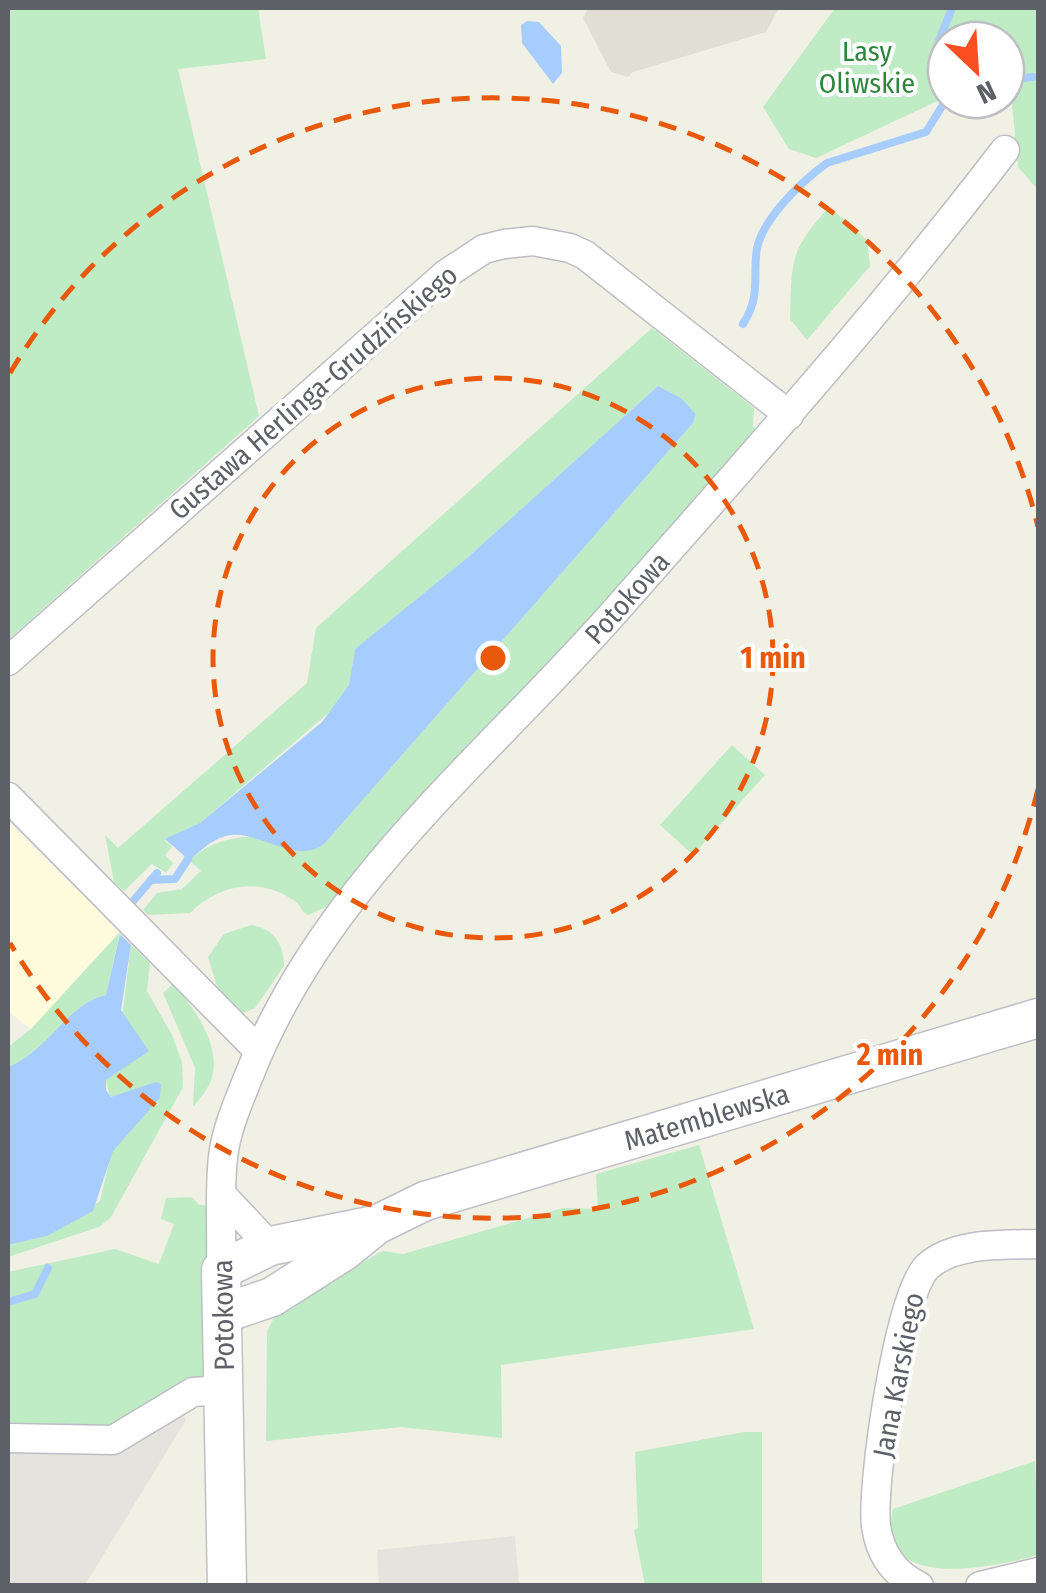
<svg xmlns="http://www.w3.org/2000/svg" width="1046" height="1593" viewBox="0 0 1046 1593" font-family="'Fira Sans Condensed',sans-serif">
  <rect width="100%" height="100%" fill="#f1f0e5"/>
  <polygon fill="#fffbdc" points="8,822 120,932 31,1029 8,1011"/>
  <g fill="#e4e3dd">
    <polygon points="179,1408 186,1420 85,1585 8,1586 8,1447"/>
    <polygon points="515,1536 519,1585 379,1585 377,1550"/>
  </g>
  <polygon fill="#e1dfd4" points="588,8 779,8 766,32 633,72 628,77 611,72 583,18"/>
  <g fill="#bfebc5">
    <polygon points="8,8 258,8 266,59 178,69 259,416 8,640"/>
    <polygon points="835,8 1038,8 1038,190 1018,167 1006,40 946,40 946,97 816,158 789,149 763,107"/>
    <path d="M 829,207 L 867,240 L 870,266 L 807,340 L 790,319 C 792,260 789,252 829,207 Z"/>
    <path d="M 652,328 L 754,408 L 753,426 L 758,431 L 631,577 L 326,907 L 308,915 C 298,909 303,906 293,900 C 258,876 218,885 190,913 L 148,915 L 143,910 L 157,893 L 182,889 L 201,871 L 189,860 C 233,824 272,840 325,843 L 693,423 L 696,414 L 681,398 L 658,386 L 467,558 L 355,649 L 349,685 L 339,704 L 200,823 L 165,840 L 172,847 L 165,855 L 173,863 L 166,873 L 152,864 L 124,891 L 114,882 L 105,835 L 118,848 L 307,683 L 316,628 Z"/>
    <polygon points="732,745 765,775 693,855 660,825"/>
    <path d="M 251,925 C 273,928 284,944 284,966 L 255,1008 L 243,1013 L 219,993 L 208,957 L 224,934 Z"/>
    <path d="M 120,932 L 106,995 C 66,1004 50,1049 8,1067 L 8,1047 L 31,1029 Z"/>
    <polygon points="131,945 150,963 147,991 172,1035 182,1062 183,1087 111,1217 99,1227 8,1257 8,1245 47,1236 100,1201 112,1151 160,1098 110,1097 106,1080 115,1073"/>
    <path d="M 173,984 C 193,1006 223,1047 211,1080 C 208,1089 199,1099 193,1107 L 195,1068 L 163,993 Z"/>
    <polygon points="699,1145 754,1329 501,1365 502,1438 401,1427 266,1441 267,1331 276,1314 382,1251 403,1254 563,1208 598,1209 596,1174"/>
    <polygon points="192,1197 199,1205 212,1205 211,1375 199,1376 128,1421 101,1431 8,1428 8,1272 115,1249 159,1264 174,1224 161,1219 166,1198"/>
    <polygon points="744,1432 762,1432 762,1585 645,1585 634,1530 638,1528 635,1452"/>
    <path d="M 1035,1461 L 1038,1555 C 990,1568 874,1593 893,1509 Z"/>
  </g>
  <g fill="#a7cdff">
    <polygon points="527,21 539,22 561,46 562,73 553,84 522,43 521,25"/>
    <path d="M 658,386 L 681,398 L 696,414 L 693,423 L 325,843 C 298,866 262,832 231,835 C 214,837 202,850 189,860 L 165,839 L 200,823 L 322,722 L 349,685 L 355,649 L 467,558 Z"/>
    <path d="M 120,934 L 131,945 L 121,1010 L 149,1051 L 106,1080 L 106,1090 L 111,1097 L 156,1082 L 161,1084 L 160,1098 L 113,1151 L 93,1211 L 47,1236 L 8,1245 L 8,1067 C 51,1049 66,1004 106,995 Z"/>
  </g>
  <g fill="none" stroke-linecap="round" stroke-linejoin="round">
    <g stroke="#a7cdff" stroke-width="8">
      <polyline points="946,64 939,41 952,8"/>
      <polyline points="1006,80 1033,77"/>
      <path d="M 743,324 C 759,299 754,284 756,256 C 757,223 802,181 827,163 L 926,132 L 946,100"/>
      <polyline points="151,880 175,879 188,859"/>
      <polyline points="134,900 157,873"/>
      <polyline points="8,1302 35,1294 48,1268"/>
    </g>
    <g stroke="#bdbec5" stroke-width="31">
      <g id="street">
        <polyline points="8,661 446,274 484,249 504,244 533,241 570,248 585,255 789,415"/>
        <polyline points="8,797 258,1050"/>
        <polyline points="222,1195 270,1246"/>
        <path id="s1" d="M 221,1270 C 222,1233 219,1194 223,1157 C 226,1130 238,1103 248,1078 C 320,891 480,763 610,617 C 745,464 881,312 1005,150"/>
        <polyline points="8,1438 113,1440 193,1392 224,1390"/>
        <path d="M 919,1586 C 894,1574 880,1554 876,1526 C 871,1485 899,1292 928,1266 C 955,1242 1004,1245 1038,1244"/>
        <polyline points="980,1586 1038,1572"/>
      </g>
    </g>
    <g stroke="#bdc0c7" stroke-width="41">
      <g id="secondary">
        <path id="s2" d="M 222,1314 L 272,1297 L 344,1251 L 376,1225 L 425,1201 L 1038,1018"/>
        <polyline points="227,1586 221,1270 270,1246 369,1226"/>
      </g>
    </g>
    <use href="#street" stroke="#fff" stroke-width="28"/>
    <use href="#secondary" stroke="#fff" stroke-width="38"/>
  </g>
  <g fill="none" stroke="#e8590c" stroke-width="5" stroke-dasharray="18 12">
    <circle cx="493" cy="658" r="280"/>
    <path d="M1038 789A561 561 0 0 1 10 943M10 373A561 561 0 0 1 1038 527"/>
  </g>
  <g text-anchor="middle" stroke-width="8" stroke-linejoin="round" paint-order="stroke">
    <g font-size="28" fill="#2c873c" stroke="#fff">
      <text x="867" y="61">Lasy<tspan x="867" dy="32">Oliwskie</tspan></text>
    </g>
    <g font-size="28" fill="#5d6067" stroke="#fff">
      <text transform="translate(313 392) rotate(-41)" y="10">Gustawa Herlinga-Grudzińskiego</text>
      <text dy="10" stroke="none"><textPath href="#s1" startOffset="812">Potokowa</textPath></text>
      <text dy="10" stroke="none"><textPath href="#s2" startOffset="528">Matemblewska</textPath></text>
      <text transform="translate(223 1315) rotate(-91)" y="10">Potokowa</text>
      <text transform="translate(898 1375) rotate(-79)" y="10">Jana Karskiego</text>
    </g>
  </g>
  <circle cx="493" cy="658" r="15" fill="#e8590c" stroke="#fff" stroke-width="5"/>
  <g font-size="30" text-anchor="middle" font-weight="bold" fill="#e8590c" stroke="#fff" stroke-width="8" stroke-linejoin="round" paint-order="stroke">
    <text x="773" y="668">1 min</text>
    <text x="890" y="1065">2 min</text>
  </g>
  <rect width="1046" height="1593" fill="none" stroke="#5d6067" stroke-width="20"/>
  <g transform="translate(976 70) rotate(155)"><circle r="48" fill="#ffffff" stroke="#bebfc2" stroke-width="2.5"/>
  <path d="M0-8L18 38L0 25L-18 38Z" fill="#fb4e21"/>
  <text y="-15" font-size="28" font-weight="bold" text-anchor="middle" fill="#5d6067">N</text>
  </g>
</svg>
